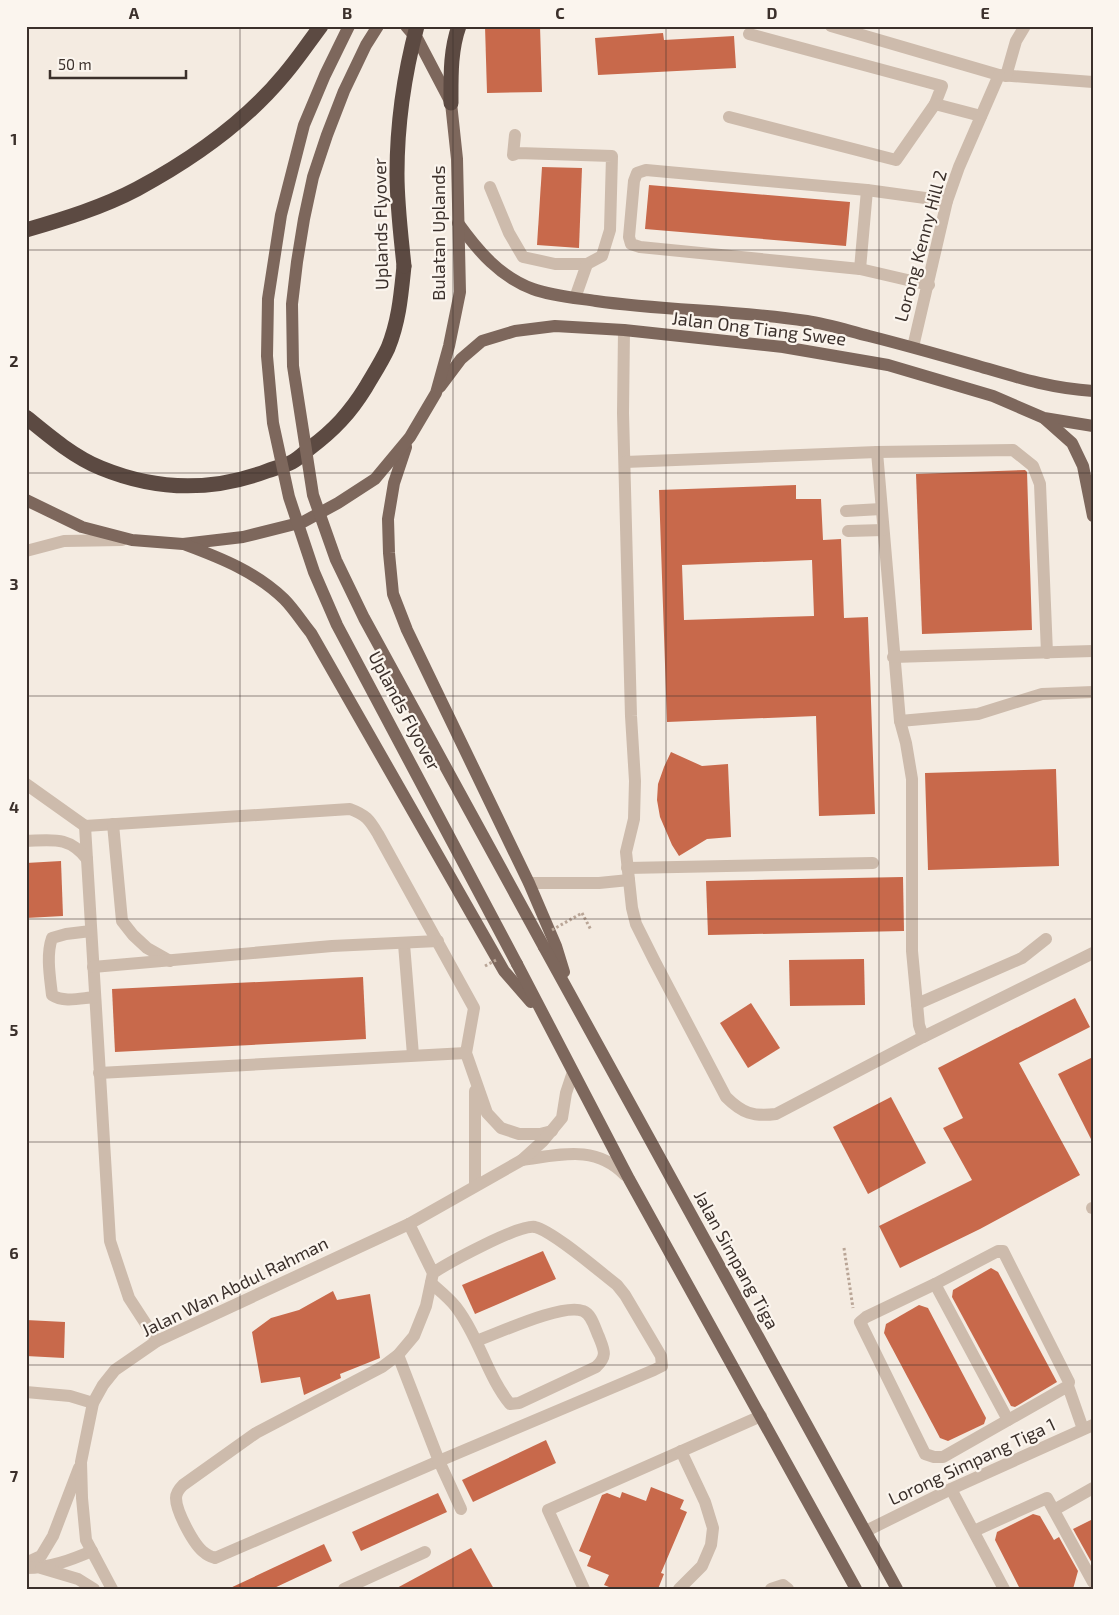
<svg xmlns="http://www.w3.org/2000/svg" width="1119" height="1615" viewBox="0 0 1119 1615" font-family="'Exo 2',sans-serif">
  <rect width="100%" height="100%" fill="#f4ebe1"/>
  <g fill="#c8694b" fill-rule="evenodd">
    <polygon points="485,26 540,26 542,92 487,93"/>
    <polygon points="663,33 664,40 734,36 736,68 598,75 595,38"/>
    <polygon points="542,167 582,168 579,248 537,245"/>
    <polygon points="649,185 850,202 846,246 645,229"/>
    <polygon points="1025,470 1027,472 1032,630 922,634 916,474"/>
    <path d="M 796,485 L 796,499 L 821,499 L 823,540 L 841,539 L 844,618 L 868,617 L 875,814 L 819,816 L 816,716 L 667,722 L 659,490 ZM 812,560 L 814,616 L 684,620 L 682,565 Z"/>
    <polygon points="671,752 702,766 728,764 731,837 707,839 679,856 672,845 660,817 657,800 658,784 664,767"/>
    <polygon points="1056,769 1059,866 928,870 925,773"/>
    <polygon points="61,861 63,916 26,918 26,863"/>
    <polygon points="903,877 904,931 708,935 706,881"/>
    <polygon points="864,959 865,1005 790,1006 789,960"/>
    <polygon points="363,977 366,1039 115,1052 112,989"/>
    <polygon points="1075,998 1090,1027 1019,1063 1080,1175 980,1229 900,1268 879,1226 972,1180 943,1128 963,1118 938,1068"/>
    <polygon points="751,1003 780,1048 748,1068 720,1023"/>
    <polygon points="1093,1057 1093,1143 1058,1074"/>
    <polygon points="891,1097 926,1163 868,1194 833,1127"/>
    <polygon points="543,1251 556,1279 475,1314 462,1285"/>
    <polygon points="991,1268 998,1272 1057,1382 1015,1407 1011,1406 952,1297 953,1290"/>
    <polygon points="333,1291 337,1300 370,1294 380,1358 340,1374 341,1378 304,1395 300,1377 261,1383 252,1332 271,1318 299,1310"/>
    <polygon points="919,1305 928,1308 986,1418 984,1424 948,1441 940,1438 884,1333 886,1324"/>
    <polygon points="26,1320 65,1322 64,1358 26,1356"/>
    <polygon points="546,1440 556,1463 473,1502 462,1480"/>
    <polygon points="651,1487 684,1500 680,1509 687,1512 661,1573 664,1574 658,1589 614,1589 604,1585 609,1575 587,1566 591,1556 579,1551 602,1495 607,1493 620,1498 622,1492 646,1501"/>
    <polygon points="438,1493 447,1512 361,1551 352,1532"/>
    <polygon points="1033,1514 1040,1516 1054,1540 1059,1537 1078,1571 1073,1589 1020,1589 995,1540 997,1532"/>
    <polygon points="1093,1519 1093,1565 1073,1529"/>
    <polygon points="324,1544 332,1561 272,1589 228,1589"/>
    <polygon points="471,1548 494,1589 395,1589"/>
  </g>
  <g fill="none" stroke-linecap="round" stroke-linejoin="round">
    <g stroke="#b9a596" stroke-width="3" stroke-dasharray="2.5 2.5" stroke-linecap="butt">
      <polyline points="582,913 591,930"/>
      <polyline points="844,1248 853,1308"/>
    </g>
    <g stroke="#cdbbac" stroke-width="12">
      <polyline points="831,26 999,75 1093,82"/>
      <polyline points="749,34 942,86 935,104 981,116"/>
      <polyline points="1006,76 1016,41 1025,26"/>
      <polyline points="729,117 896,160 935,104"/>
      <polyline points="490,187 509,233 523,257 555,264 587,264 602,256 610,230 612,156 518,153 513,155 515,135"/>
      <polyline points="860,269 867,190"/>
      <polyline points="929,285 860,269 640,247 631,244 629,237 634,181 637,173 646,170 867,190 947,201"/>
      <polyline points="575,298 587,264"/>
      <path d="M 624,330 L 623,413 L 631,716 L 635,781 L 634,819 L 626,852 L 632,908 L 636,924 L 654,960 L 726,1097 C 742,1113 753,1117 776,1114 L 923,1037 L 1093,953"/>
      <polyline points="913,347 947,201 959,167 999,75"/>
      <polyline points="877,452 900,721 906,743 912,779 912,951 919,1025 923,1037"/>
      <polyline points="625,462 877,452 1013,450 1033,466 1040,484 1047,653"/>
      <polyline points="846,511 881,509"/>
      <polyline points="848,531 883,530"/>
      <polyline points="26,551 64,541 122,540"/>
      <polyline points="893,657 1093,651"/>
      <polyline points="900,721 978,714 1042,694 1093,692"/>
      <path d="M 26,784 L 85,826 L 350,809 C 366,815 369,819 378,834 L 474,1008 L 466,1053 L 487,1113 L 501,1128 L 519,1134 L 540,1134 L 552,1131"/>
      <polyline points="113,824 122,921 133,935 147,948 170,961"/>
      <polyline points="85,826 110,1241 129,1298 157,1341"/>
      <path d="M 26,841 C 53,840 69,836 87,859"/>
      <polyline points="627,868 873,863"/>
      <polyline points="529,883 599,883 629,880"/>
      <path d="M 91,931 L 66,934 L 52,938 C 46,955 50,977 52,995 C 64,1003 81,998 95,997"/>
      <polyline points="404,944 413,1055"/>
      <polyline points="93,967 332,946 438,941"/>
      <polyline points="917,1004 1022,958 1046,939"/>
      <polyline points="99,1073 466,1053"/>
      <path d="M 522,1160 C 560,1155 595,1144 625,1175"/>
      <polyline points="475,1186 475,1091"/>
      <polyline points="1092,1208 1093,1208"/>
      <path d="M 409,1224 L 433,1273 L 426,1306 L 414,1336 L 398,1355 L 382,1367 L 256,1433 L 183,1485 C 180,1488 176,1493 176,1498 C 176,1511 194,1546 205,1553 C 208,1556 212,1557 215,1558 L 439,1461 L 654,1370 L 662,1366 L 661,1356 L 625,1295 L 617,1285 C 600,1272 553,1231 535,1227 C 519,1224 448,1263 433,1273"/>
      <path d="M 431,1283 C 440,1291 449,1298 456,1307 C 479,1337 487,1376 510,1404 L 519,1403 L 596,1367 C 608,1356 604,1350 599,1337 C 595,1329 592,1314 583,1311 C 562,1303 499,1333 476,1341"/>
      <polyline points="935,1284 1008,1420"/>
      <polyline points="398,1355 439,1461 461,1509"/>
      <polyline points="1068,1386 943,1457 934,1457 925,1454 860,1322 866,1317 935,1284 998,1251 1003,1251 1069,1382 1068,1386 1083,1429"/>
      <polyline points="26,1392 70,1396 93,1403"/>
      <polyline points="951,1489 1004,1589"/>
      <polyline points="1054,1510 1093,1488"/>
      <polyline points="866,1531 951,1489 1093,1425"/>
      <polyline points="974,1531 1047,1498 1093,1582"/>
      <polyline points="26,1563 41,1556 53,1536 79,1468"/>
      <path d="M 26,1568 C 50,1568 71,1560 92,1551"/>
      <polyline points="41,1568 78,1579 94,1589"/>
      <polyline points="112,1589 86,1540 82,1498 81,1462 93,1403 103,1385 115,1370 157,1341 409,1224 522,1160 543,1141 562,1118 566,1093 573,1072"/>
      <polyline points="344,1589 425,1552"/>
      <polyline points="584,1589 548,1510 761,1416"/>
      <polyline points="679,1589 702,1566 711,1545 713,1528 705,1502 681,1451"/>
      <polyline points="771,1589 783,1585 788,1589"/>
    </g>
    <g stroke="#7d675c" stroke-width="12">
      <path d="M 458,223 C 478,251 500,277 533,289 C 552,296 576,298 596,301 C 666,311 737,310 807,321 C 828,324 849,331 869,336 C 905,345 940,355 975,365 C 1016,377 1049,388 1093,391"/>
      <polyline points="440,387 461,359 482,341 515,331 555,326 624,330 783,347 888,365 993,396 1044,418 1093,426"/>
      <polyline points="1045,419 1072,443 1083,466 1093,516"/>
      <polyline points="406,447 394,483 388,519 389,553 393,594 407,630 529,883 556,946 564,972"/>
      <polyline points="26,500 82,527 132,540 183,544 243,537 303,522 338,503 375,479 410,437 436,393 449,346 460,292 457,159 451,103 418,40 406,26"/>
      <path d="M 186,545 C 221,558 256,572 284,599 C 294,609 302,622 311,633 L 504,971 L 531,1002"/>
      <polyline points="544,947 897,1589"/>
      <polyline points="517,964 629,1179 856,1589"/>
    </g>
    <g stroke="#5c4a42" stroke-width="15">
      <path d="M 451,103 C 451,78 450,51 459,26"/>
      <path d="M 26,230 C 64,219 103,207 137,189 C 191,160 245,122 284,75 C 297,60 309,42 321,26"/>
      <path d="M 26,417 C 49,436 74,457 101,468 C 157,491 211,492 267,471 C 275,468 284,466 292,462 C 298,459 304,453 310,448 C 334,430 350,413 366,387 C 373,375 382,361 388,348 C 399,321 401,295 404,266"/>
    </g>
    <g stroke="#b9a596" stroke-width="3" stroke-dasharray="2.5 2.5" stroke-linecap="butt">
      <polyline points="552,930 582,913"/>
      <polyline points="485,966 498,959"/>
    </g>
    <g stroke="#7d675c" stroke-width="12">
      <polyline points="349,26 325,75 304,125 281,215 268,299 267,356 273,423 289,497 314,572 337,625 517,964"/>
      <polyline points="378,26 366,45 344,91 327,135 313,177 304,219 297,262 292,304 293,366 313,495 336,560 364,618 544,947"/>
    </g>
    <path stroke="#5c4a42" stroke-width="15" d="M 404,266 C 401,236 397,205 397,174 C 397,124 404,75 417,26"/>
  </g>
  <path fill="none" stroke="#3b302b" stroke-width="1" stroke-opacity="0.55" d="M 240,26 L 240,1589M 453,26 L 453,1589M 666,26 L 666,1589M 879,26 L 879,1589M 26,250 L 1093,250M 26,473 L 1093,473M 26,696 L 1093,696M 26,919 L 1093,919M 26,1142 L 1093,1142M 26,1365 L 1093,1365"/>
  <g text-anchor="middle" stroke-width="4.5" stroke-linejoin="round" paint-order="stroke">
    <g font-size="18" fill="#3b302b" stroke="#fbf5ee">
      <text transform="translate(381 224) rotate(-91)" y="6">Uplands Flyover</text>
      <text transform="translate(439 233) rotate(-90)" y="6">Bulatan Uplands</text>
      <text transform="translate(921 246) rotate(-75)" y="6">Lorong Kenny Hill 2</text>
      <text transform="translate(759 329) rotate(7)" y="6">Jalan Ong Tiang Swee</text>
      <text transform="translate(404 711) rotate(62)" y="6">Uplands Flyover</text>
      <text transform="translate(736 1260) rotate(61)" y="6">Jalan Simpang Tiga</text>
      <text transform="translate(235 1287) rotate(-26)" y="6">Jalan Wan Abdul Rahman</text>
      <text transform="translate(972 1462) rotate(-25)" y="6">Lorong Simpang Tiga 1</text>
    </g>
  </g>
  <rect width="1119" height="1615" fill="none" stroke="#fbf5ee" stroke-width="55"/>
  <path d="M50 70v8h136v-8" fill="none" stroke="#3b302b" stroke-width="2.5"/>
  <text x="58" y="70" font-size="15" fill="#3b302b" stroke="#fbf5ee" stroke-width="4" paint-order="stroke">50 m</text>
  <rect x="28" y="28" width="1064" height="1560" fill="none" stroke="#3b302b" stroke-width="2"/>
  <g font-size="16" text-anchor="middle" font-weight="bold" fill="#3b302b">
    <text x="134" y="19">A</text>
    <text x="347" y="19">B</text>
    <text x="560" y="19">C</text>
    <text x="772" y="19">D</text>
    <text x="985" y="19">E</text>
    <text x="14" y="145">1</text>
    <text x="14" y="367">2</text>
    <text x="14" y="590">3</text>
    <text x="14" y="813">4</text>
    <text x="14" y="1036">5</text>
    <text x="14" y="1259">6</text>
    <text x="14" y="1482">7</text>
  </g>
</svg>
